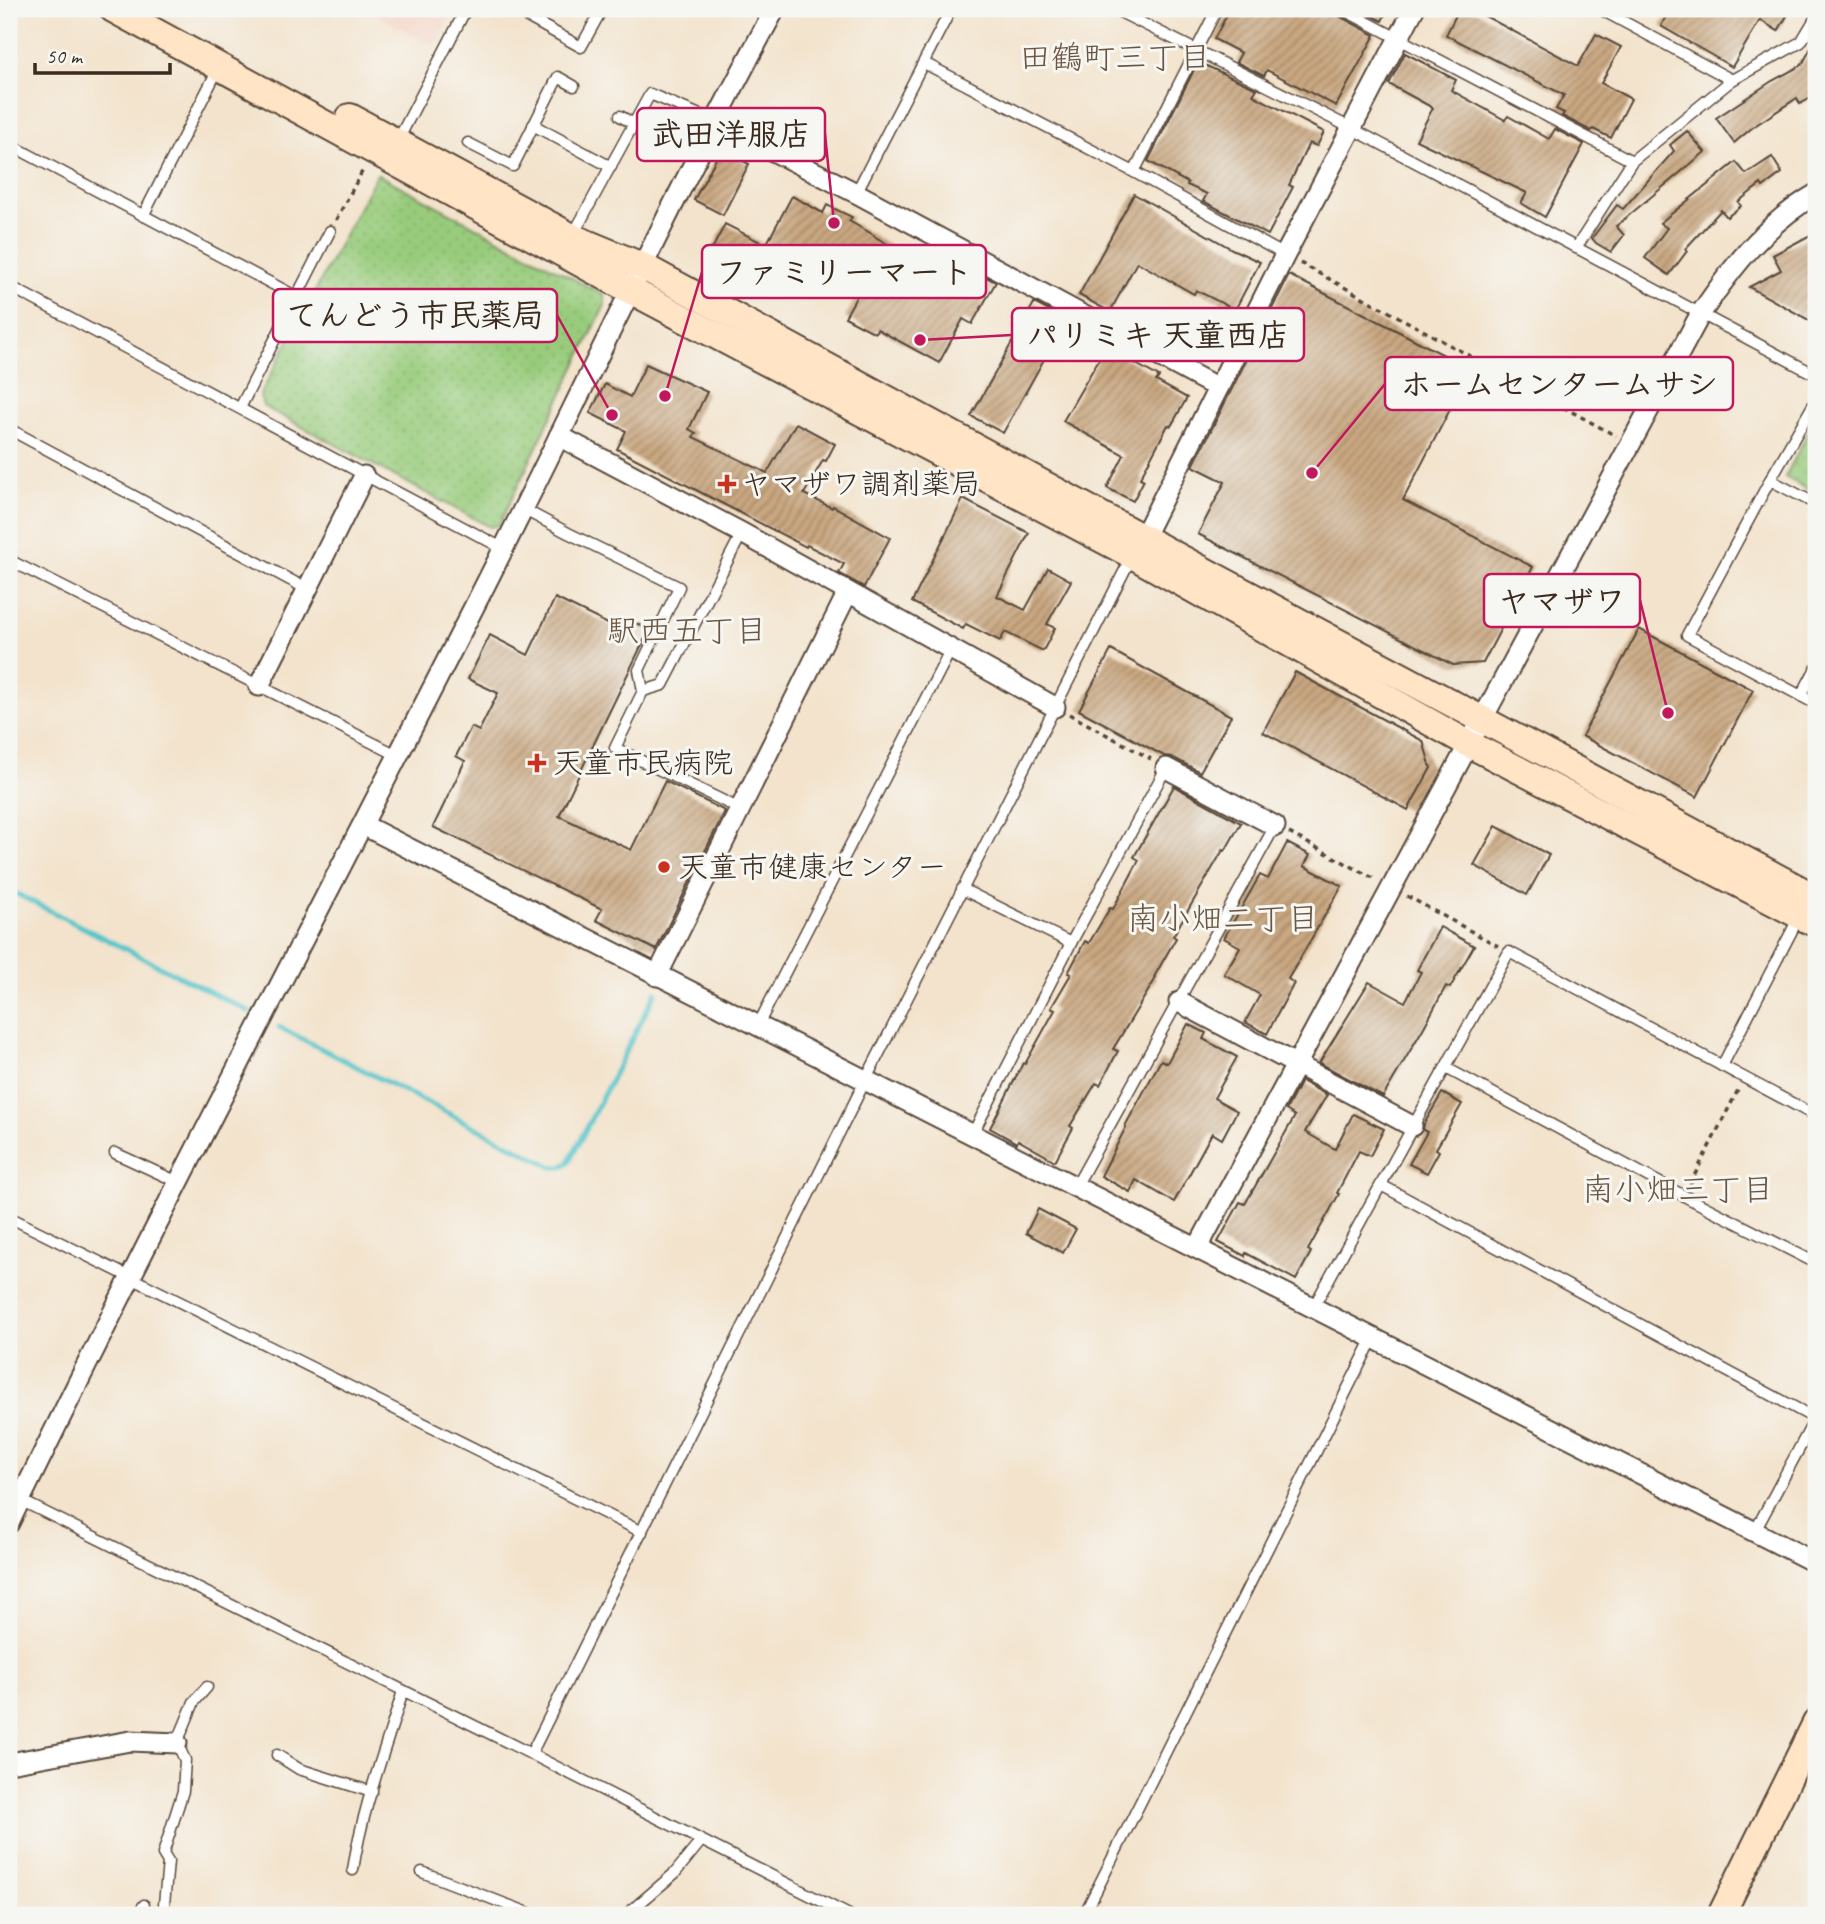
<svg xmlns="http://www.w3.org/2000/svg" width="1825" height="1924" viewBox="0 0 1825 1924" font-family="Caveat,'Klee One',sans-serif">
  <defs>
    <pattern id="park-dots" width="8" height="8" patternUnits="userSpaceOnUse" patternTransform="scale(1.75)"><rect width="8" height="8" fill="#98cc7c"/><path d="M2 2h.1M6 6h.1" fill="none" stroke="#84af6b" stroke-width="1.8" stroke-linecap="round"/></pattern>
    <pattern id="building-hatch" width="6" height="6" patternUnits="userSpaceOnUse" patternTransform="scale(1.75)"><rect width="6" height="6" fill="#c9a781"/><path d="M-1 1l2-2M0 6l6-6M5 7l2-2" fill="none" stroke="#a48869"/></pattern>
  </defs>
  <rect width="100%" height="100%" fill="#f6f6f2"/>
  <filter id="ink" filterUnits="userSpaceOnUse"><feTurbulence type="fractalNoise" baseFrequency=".0143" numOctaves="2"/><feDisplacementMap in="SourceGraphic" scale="14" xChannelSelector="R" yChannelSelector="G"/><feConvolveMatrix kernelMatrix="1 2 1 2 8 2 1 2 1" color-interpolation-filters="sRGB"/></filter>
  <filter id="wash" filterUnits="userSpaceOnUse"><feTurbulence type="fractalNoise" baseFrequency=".00686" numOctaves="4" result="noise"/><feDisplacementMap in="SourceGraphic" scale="28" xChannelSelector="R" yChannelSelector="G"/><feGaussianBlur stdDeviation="1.57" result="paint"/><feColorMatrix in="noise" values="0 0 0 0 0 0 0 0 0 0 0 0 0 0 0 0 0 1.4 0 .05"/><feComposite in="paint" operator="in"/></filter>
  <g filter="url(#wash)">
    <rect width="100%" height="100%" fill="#f3e3cc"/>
    <polygon fill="#f5d2c2" points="365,9 454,9 434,46"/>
    <g fill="url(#park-dots)" stroke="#6a7b4d" stroke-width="2">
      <polygon points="377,174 604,295 605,305 499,525 490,527 263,406 260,395"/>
      <polygon points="1816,417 1816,494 1785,477"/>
    </g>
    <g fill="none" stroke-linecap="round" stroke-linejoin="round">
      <g stroke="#57c5cb" stroke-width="5">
        <polyline points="9,890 250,1012"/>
        <polyline points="279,1027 553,1167 562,1167 569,1162 656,992"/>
      </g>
    </g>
    <g id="blocks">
      <g fill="url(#building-hatch)">
        <polygon points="1233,9 1335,9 1339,16 1375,35 1336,106 1267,70 1264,76 1236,62 1241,53 1214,39 1228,13 1230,15"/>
        <polygon points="1358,9 1388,9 1382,21"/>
        <polygon points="1459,9 1472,9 1578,66 1596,34 1621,47 1601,83 1631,99 1611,138 1593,129 1591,131 1562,116 1564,113 1556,109 1564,95 1446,35"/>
        <polygon points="1670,9 1791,9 1778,31 1760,20 1732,67 1661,26"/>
        <polygon points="1816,38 1816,95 1800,104 1797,98 1753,127 1734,143 1716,118 1772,81 1802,65"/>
        <polygon points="1405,53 1456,80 1451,90 1505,120 1508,116 1549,139 1555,129 1584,144 1545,217 1521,203 1527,193 1416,140 1433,108 1389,84"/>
        <polygon points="1198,62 1257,89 1253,95 1324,132 1317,146 1309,143 1289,185 1293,187 1268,235 1203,201 1207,194 1187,185 1188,183 1148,161"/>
        <polygon points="1687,131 1705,152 1616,226 1624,235 1611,252 1596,243 1592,238 1617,205 1623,209 1674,151 1670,145"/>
        <polygon points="721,149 749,164 723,215 694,200"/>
        <polygon points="1772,157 1782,173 1763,187 1761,184 1738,202 1741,206 1727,217 1721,210 1685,249 1687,251 1669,275 1645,258 1667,228 1660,223 1736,162 1746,174"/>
        <polygon points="1134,194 1232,249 1260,262 1235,310 1196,290 1194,294 1137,262 1110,312 1079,295"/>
        <polygon points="792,196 823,213 827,205 852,217 849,221 874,235 874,236 919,263 921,259 961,282 969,268 996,282 972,324 963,319 939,363 877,329 875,333 845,317 865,281 828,260 826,264 813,257 796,290 757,269 753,276 710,253 725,224 766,245"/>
        <polygon points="1816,232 1816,324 1749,287 1781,270 1773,255"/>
        <polygon points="1289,275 1471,369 1403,500 1533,567 1483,663 1453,665 1198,534 1225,482 1193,466"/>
        <polygon points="1034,303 1066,320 1003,433 971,416"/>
        <polygon points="1106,347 1159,377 1156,381 1187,398 1171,426 1168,425 1140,478 1144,480 1133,501 1107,488 1124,455 1063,421"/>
        <polygon points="646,364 707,392 689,429 696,433 693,437 767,473 796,423 835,444 826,461 823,460 804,494 832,508 833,506 890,538 864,587 839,573 844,564 807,545 806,547 617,449 626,431 590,413 605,384 630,397"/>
        <polygon points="963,499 1029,533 997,596 1025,610 1048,568 1071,581 1047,624 1055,628 1043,651 1005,632 1000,641 966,624 963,629 912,602"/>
        <polygon points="555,598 620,630 626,618 649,630 559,816 631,850 665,781 725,811 656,950 596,920 602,909 433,827 465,761 456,756 471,727 479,731 498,693 468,679 490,635 528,655"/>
        <polygon points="1639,629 1753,690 1697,797 1582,736"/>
        <polygon points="1111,650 1231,716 1200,772 1172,757 1164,756 1079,710"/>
        <polygon points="1295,672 1423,741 1431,768 1408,810 1263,732"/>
        <polygon points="1174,786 1241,823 1225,851 1223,850 1173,936 1176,938 1154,977 1156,978 1113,1049 1118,1051 1100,1085 1096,1083 1070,1126 1073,1128 1055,1161 1018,1140 1017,1143 990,1128 1023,1063 1025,1064 1055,1010 1051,1008 1071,974 1068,973 1085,941 1089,943 1110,908 1113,909 1139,860 1134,857"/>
        <polygon points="1496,826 1549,855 1527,895 1474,865"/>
        <polygon points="1287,843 1310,855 1304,866 1342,886 1288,979 1294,983 1267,1034 1245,1022 1260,995 1224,974 1240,947 1224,938 1260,875 1268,879"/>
        <polygon points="1440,927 1474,946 1450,988 1446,986 1424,1027 1383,1097 1319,1063 1369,982 1405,1002 1421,972 1417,970"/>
        <polygon points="1188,1024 1206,1033 1203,1039 1237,1057 1214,1098 1237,1111 1222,1139 1212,1133 1174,1202 1136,1180 1130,1192 1101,1176 1126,1127 1125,1126 1161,1060 1167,1063"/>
        <polygon points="1301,1081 1327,1095 1305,1132 1335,1149 1353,1114 1384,1129 1370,1156 1359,1151 1337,1193 1339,1194 1308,1250 1311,1252 1296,1280 1246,1253 1245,1256 1218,1242 1240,1202 1245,1204 1295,1116 1286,1110"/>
        <polygon points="1442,1093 1462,1104 1436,1149 1439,1151 1427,1173 1409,1164 1427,1132 1423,1130 1424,1124"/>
        <polygon points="1038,1209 1076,1229 1063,1253 1026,1233"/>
      </g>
    </g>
  </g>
  <g filter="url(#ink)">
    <use href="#blocks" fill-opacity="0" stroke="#574638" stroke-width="2"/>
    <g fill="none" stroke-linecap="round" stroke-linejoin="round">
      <g stroke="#574638" stroke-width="13">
        <g id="lane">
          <polyline points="513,9 581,47 602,9"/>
          <polyline points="1114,9 1351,128 1816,375"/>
          <polyline points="1342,9 1632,161"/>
          <polyline points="1600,9 1732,80"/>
          <polyline points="924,63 1134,172 1285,255"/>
          <polyline points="620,116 634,124"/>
          <polyline points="533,125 611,167"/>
          <polyline points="397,142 466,9"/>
          <polyline points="468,143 513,166 558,77 574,86"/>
          <polyline points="9,144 297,297"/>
          <polyline points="1134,172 1217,9"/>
          <polyline points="856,193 951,9"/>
          <polyline points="143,216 218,69"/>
          <polyline points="573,235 650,94 714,121"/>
          <polyline points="1576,248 1632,161 1732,80 1801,42 1816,17"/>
          <polyline points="9,286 504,549"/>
          <polyline points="1816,400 1770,480 1687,635 1816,704"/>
          <polyline points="240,408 330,231"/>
          <polyline points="9,429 307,589"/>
          <polyline points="1770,480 1816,504"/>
          <polyline points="523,509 568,533 679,587 639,670 643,691 615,748 740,809"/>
          <polyline points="9,560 399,756"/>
          <polyline points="643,691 663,685 742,533"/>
          <polyline points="1801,696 1816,668"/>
          <polyline points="962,889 1071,943"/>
          <polyline points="758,1025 951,649"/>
          <polyline points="1722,1066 1799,917"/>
          <polyline points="1446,1068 1684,1196 1816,1263"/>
          <polyline points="972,1135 1071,943 1166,768"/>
          <polyline points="115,1153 178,1182"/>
          <polyline points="1381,1185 1816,1419"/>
          <polyline points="1075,1188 1275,826"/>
          <polyline points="9,1217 642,1532"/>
          <polyline points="1313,1308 1509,952 1816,1116"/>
          <polyline points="20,1500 531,1754 849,1915"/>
          <polyline points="1755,1531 1816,1417"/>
          <polyline points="531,1754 865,1081 1132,556"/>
          <polyline points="277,1755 299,1769 372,1792"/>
          <path d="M 353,1870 C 362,1809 385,1750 403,1691"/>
          <polyline points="422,1872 534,1915"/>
          <polyline points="137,1915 144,1905"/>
          <polyline points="163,1915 168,1862 163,1854 183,1791 185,1760 177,1743 194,1702 207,1687"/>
          <polyline points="626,1915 675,1873 701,1841"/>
          <polyline points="1084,1915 1373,1338"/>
        </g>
      </g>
      <g stroke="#574638" stroke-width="23">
        <g id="street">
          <polyline points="714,121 856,193 1218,388"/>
          <polyline points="559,436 742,533 1055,707"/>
          <polyline points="1143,538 1285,255 1414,9"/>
          <polyline points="259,686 364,476"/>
          <polyline points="1166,768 1275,826"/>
          <polyline points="363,825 1816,1563"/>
          <polyline points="657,976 848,592"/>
          <polyline points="1179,1002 1412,1126"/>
          <path d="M 1198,1247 L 1701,313 C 1733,266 1766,223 1816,194"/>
          <path d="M 9,1523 C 159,1213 320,910 476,603 C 577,405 669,203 775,9"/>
          <polyline points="9,1762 15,1762 130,1741 177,1743"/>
        </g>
      </g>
      <g stroke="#574638" stroke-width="30">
        <g id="secondary">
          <polyline points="113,9 630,290 1132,555 1469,744 1816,924"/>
          <polyline points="350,117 572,237 642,266 1143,538 1816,898"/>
          <polyline points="1721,1915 1816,1723"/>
        </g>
      </g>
      <g stroke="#574638" stroke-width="3.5" stroke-dasharray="5 5" stroke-linecap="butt">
        <polyline points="336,220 364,168"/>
        <polyline points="1300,263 1616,436"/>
        <polyline points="1069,714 1151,759"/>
        <polyline points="1289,833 1375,879"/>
        <polyline points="1407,896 1498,946"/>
        <polyline points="1690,1184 1739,1088"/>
      </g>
      <use href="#lane" stroke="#fff" stroke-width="10"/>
      <use href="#street" stroke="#fff" stroke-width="19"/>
      <use href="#secondary" stroke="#ffe4c6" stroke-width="26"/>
    </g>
  </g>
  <g fill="#c8321e" stroke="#f6f6f2" stroke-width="2.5">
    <path d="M723.5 473.5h7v7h7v7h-7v7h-7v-7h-7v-7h7z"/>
    <path d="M533.5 752.5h7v7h7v7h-7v7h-7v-7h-7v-7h7z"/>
    <circle cx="664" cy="867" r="7"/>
  </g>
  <g text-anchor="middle" stroke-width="6" stroke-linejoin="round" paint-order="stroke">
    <g font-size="30" fill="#3b2a1e" stroke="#f6f6f2" text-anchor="start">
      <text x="741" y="494">ヤマザワ調剤薬局</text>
      <text x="553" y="773">天童市民病院</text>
      <text x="678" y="877">天童市健康センター</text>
    </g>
    <g font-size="32" fill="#6d5641" stroke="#f6f6f2">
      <text x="1115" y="68">田鶴町三丁目</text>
      <text x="687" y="641">駅西五丁目</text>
      <text x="1223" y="929">南小畑二丁目</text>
      <text x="1678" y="1200">南小畑三丁目</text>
    </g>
  </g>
  <path fill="none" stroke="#c2185b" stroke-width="2.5" d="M834 223L825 134M665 396L702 272M612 415L557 315M920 340L1012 335M1312 473L1385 384M1668 713L1640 600"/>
  <g fill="#c2185b" stroke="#f6f6f2" stroke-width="2.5">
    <circle cx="834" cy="223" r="7"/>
    <circle cx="665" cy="396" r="7"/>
    <circle cx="612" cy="415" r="7"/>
    <circle cx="920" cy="340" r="7"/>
    <circle cx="1312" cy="473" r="7"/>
    <circle cx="1668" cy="713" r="7"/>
  </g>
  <g fill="#f6f6f2" stroke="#c2185b" stroke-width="2.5">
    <rect x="637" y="108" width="188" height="53" rx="7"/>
    <rect x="702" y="245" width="284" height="53" rx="7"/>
    <rect x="273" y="289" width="284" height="53" rx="7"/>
    <rect x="1012" y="308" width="292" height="53" rx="7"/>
    <rect x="1385" y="357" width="348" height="53" rx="7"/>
    <rect x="1484" y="574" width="156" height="53" rx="7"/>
  </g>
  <g font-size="32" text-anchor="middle" font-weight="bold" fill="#3b2a1e">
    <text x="731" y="145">武田洋服店</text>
    <text x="844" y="283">ファミリーマート</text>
    <text x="415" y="326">てんどう市民薬局</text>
    <text x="1158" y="346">パリミキ 天童西店</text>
    <text x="1559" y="395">ホームセンタームサシ</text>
    <text x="1562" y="612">ヤマザワ</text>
  </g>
  <rect width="1825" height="1924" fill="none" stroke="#f6f6f2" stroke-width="35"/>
  <path d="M35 63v10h135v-10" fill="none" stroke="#3b2a1e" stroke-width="3.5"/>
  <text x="46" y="63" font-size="21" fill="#3b2a1e" stroke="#f6f6f2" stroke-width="5" paint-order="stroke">50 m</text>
</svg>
